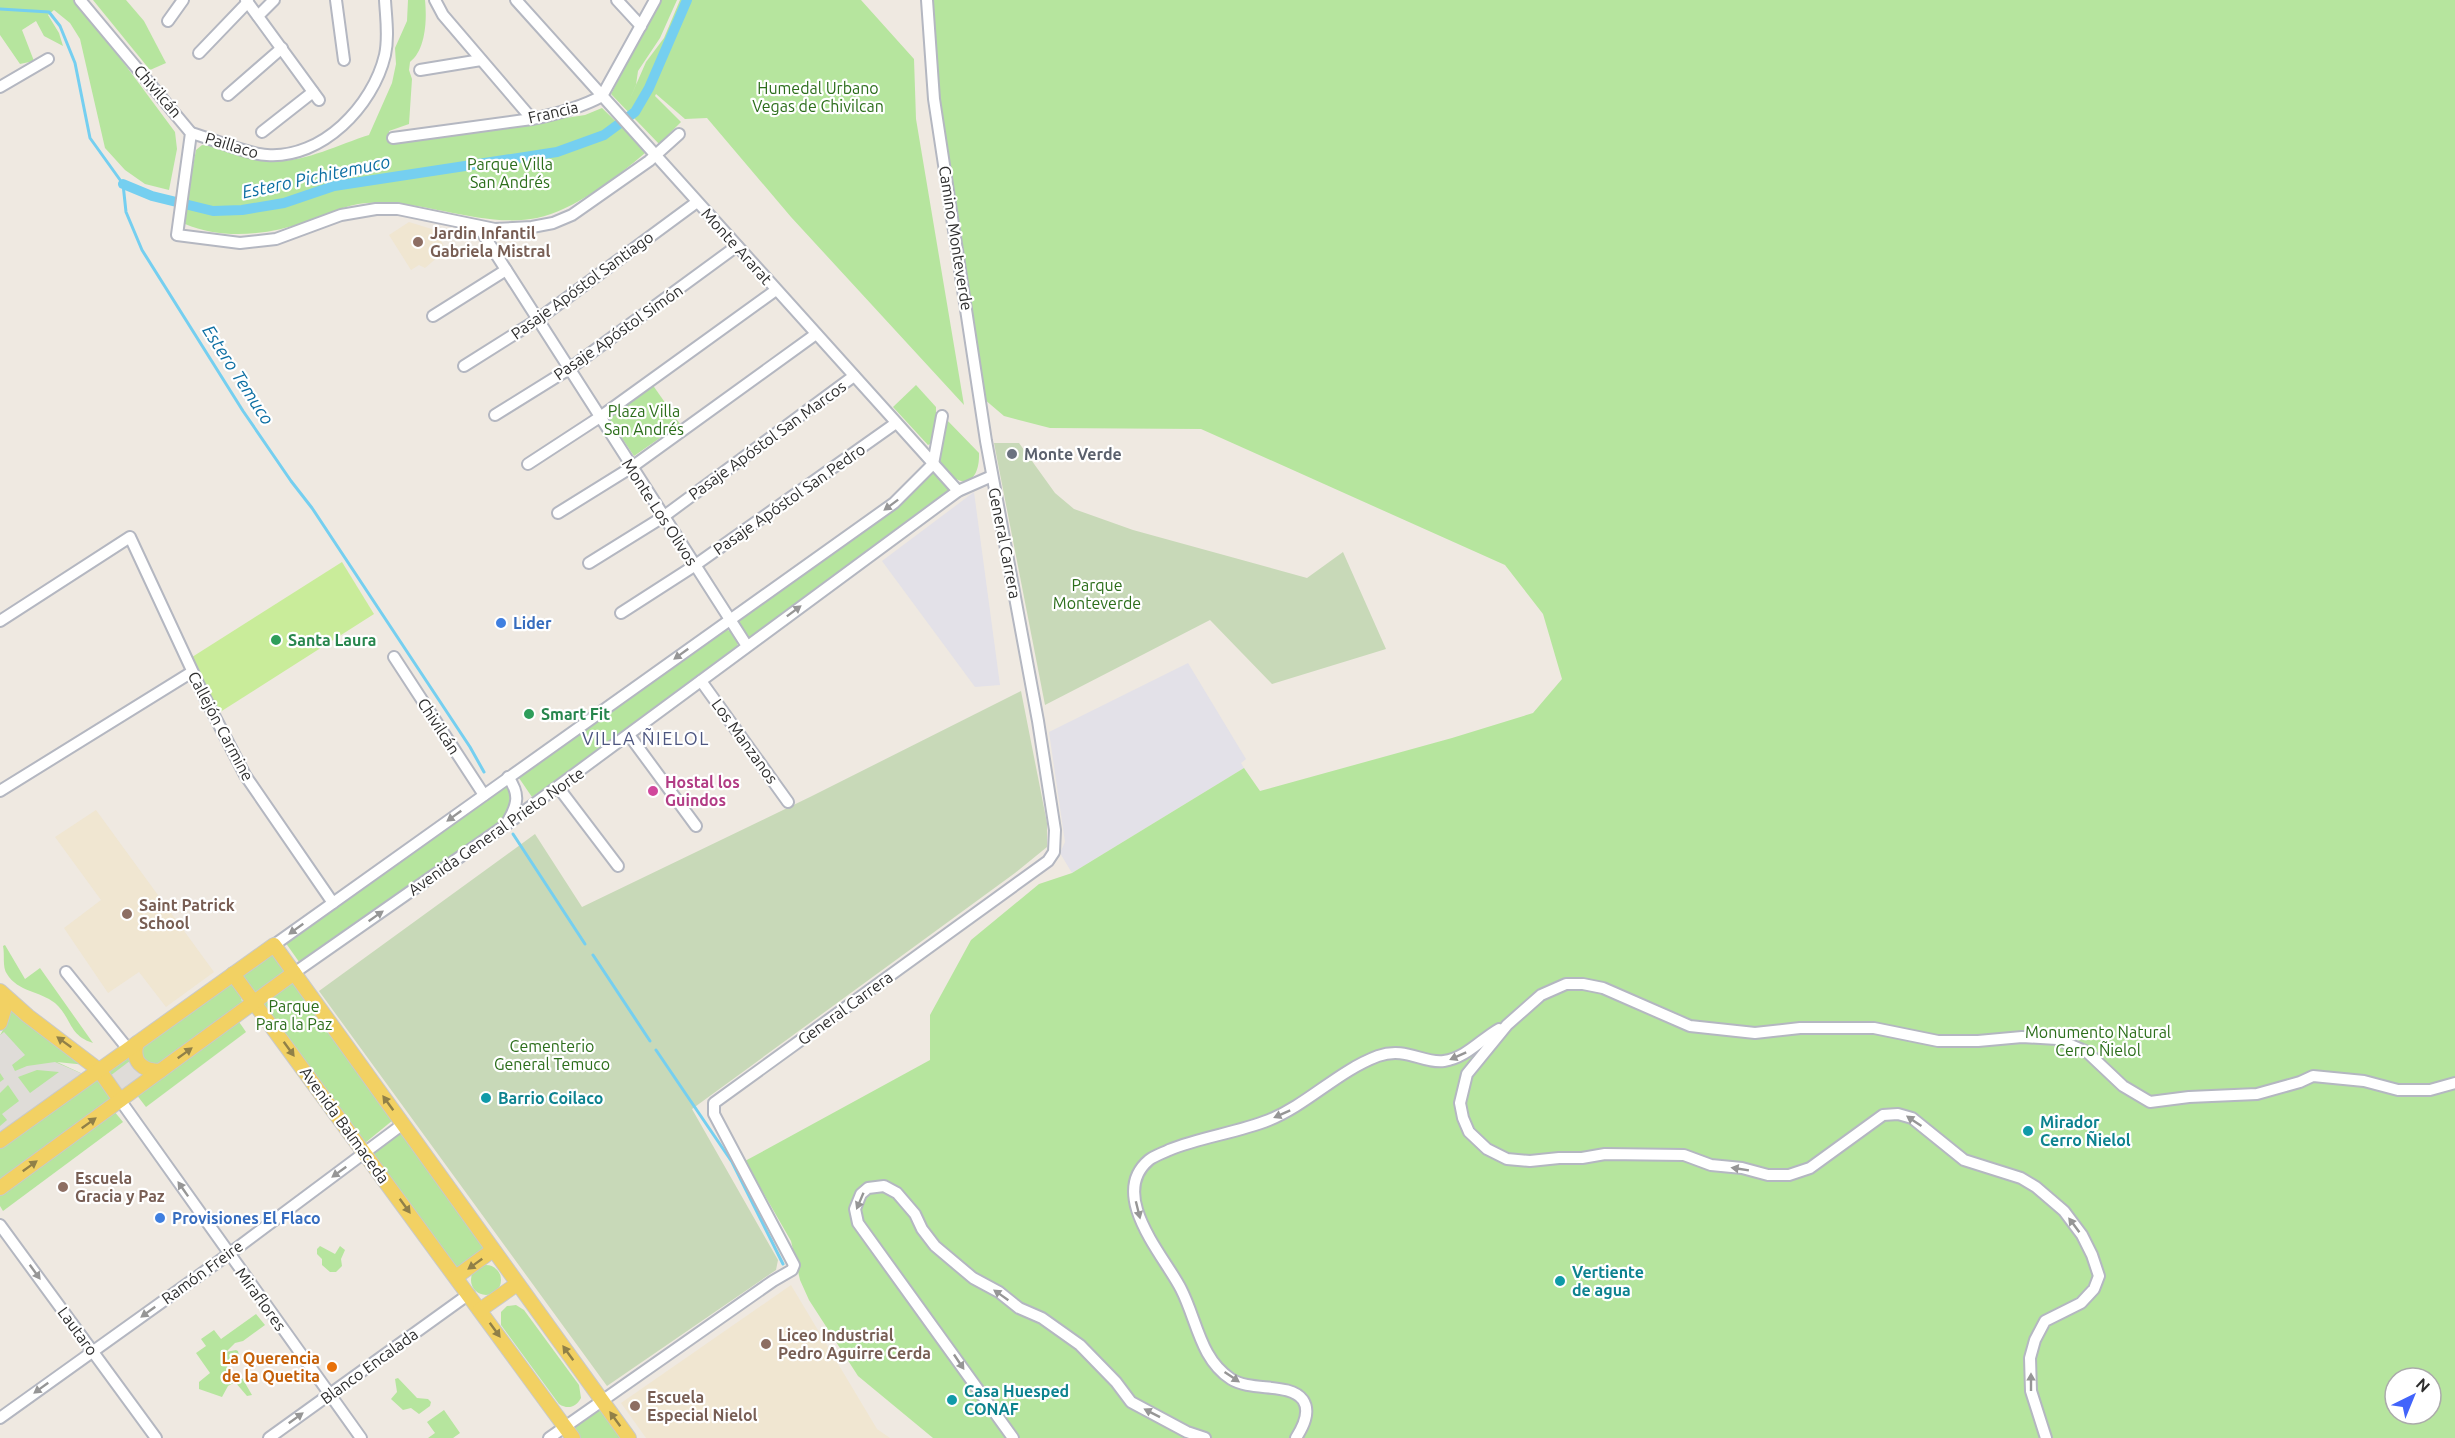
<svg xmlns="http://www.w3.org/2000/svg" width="2455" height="1438" viewBox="0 0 2455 1438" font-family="Ubuntu,sans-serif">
  <rect width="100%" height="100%" fill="#efe9e1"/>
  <g fill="#e3e1e8">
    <polygon points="974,492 1000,685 975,687 882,561"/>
    <polygon points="1188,663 1246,759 1241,763 1244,768 1072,873 1060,853 1065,842 1049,732"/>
  </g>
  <g fill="#f0e6d1">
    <polygon points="409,222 435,230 446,250 425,268 419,265 411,270 389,235"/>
    <polygon points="96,810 214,972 166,1007 139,972 108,993 64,928 101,900 55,837"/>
    <polygon points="791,1285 877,1429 890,1438 646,1438 621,1403"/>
  </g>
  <g fill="#b6e59e" fill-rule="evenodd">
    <polygon points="0,0 73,0 83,8 175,132 177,149 169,190 145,184 125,170 105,148 80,39 70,23 54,10 48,15 59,33 63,46 44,36 36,21 22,30 34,61 20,64 0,35"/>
    <polygon points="93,0 126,0 144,21 166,63 150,70"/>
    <path d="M 408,0 L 425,0 C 427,19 426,50 410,62 L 409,70 L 412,79 L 409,124 L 389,131 L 389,143 L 534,123 L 585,115 L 602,108 L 637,142 L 645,153 C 616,178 574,210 537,218 C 483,229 422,198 366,203 C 345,205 325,215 305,222 C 268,235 223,240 185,224 L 183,219 L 196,150 L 202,145 C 226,147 247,159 270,161 C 304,163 337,145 369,135 L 392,83 L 396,64 L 395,48 L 407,21 Z"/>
    <polygon points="661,0 677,0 660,38 638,71 636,85 628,103 646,62 664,38 680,0 861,0 914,59 916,119 964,405 791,217 707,118 685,119 656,94 655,96 681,122 659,144 611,94"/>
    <path d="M 929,0 L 2455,0 L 2455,1438 L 933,1438 L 858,1376 L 809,1300 L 800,1280 L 791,1241 L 745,1161 L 930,1060 L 930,1015 L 971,940 L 1039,884 L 1072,873 L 1244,768 L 1260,791 L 1452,738 L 1533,713 L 1562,679 L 1543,614 L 1505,565 L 1201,429 L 1050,428 L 1004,416 L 977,393 C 970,305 957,218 945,131 C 939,87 930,44 929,0 ZM 2395,1378 L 2431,1378 L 2431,1414 L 2395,1414 Z"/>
    <polygon points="652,384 680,424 634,456 607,416"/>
    <polygon points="916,385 936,407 936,429 932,443 928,445 893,407"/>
    <path d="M 945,418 L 979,453 C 980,477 967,492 947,472 C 943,468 940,466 939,460 C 937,448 943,430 945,418 Z"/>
    <polygon points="933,468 954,490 748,642 733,620"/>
    <path d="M 728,630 C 737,636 739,640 737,650 L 532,797 L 519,778 L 723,631 Z"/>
    <polygon points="509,784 514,794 509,817 302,966 285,942"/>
    <path d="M 5,945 L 25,979 L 40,968 L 93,1043 C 68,1035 72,1018 55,1003 C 40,991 18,992 7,974 C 2,967 5,955 3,946 Z"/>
    <polygon points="272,952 288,975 258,997 240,973"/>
    <polygon points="293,978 393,1120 365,1143 260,1004"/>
    <polygon points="231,983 240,995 244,1008 123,1095 106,1071"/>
    <polygon points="10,1009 86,1065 57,1062 85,1075 0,1135 0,1035 9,1020"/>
    <polygon points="237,1019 246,1032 146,1107 136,1094"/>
    <polygon points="96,1078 113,1102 0,1183 0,1147"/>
    <polygon points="114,1111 123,1122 3,1211 0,1206 0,1196"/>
    <polygon points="404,1129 490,1251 457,1275 369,1155"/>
    <polygon points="320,1246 335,1254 340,1246 345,1250 341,1259 342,1266 336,1272 330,1272 322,1265 322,1259 317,1254 317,1249"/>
    <circle cx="486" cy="1280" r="15"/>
    <path d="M 516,1305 L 524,1310 L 579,1385 L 581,1398 C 576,1407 568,1410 559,1404 L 501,1325 L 501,1312 L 507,1306 Z"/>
    <polygon points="256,1314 265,1325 243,1341 235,1343 226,1352 236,1350 238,1351 239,1356 229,1362 227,1367 233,1376 241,1376 252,1395 247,1396 235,1382 228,1386 222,1397 199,1389 199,1382 210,1373 196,1353 206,1346 201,1339 214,1330 221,1339"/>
    <polygon points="398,1378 417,1398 428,1399 431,1402 430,1406 419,1414 411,1408 403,1410 391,1399 397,1392 395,1379"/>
    <polygon points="600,1408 622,1438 579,1438 572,1428"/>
    <polygon points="444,1410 460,1433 453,1438 428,1438 435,1433 427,1422"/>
  </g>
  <g fill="#c8d9b8">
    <polygon points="994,443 1019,443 1055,493 1074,509 1133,530 1307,578 1343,552 1386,649 1272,684 1210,620 1045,705"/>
    <polygon points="1021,691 1047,823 1047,847 1015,873 692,1109 778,1260 776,1270 607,1386 319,991 535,834 582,907 812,796"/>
  </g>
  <polygon fill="#c9ec9a" points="342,562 374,614 217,714 189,659"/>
  <g fill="#dfdcd8" fill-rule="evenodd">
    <path d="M 4,1032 L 25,1055 L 12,1065 L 15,1071 L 27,1066 L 55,1062 L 85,1075 L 0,1135 L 0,1126 L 7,1120 L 2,1114 L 19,1101 L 8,1085 L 0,1093 L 0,1082 L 4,1079 L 0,1073 L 0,1035 ZM 37,1070 L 59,1072 L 30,1093 L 18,1077 Z"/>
    <polygon points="135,1057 150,1071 121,1092 110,1076"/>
  </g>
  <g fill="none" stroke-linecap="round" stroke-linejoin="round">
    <g stroke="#75cff0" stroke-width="3">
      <polyline points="0,9 49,12 60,26 75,63 90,138 123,184 126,212 142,250 243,411 291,481 312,508 470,747 484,772"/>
      <polyline points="513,834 585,944"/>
      <polyline points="593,955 650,1041"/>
      <polyline points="656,1050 732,1162 783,1264"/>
    </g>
    <polyline stroke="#75cff0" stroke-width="10" points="123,184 152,196 213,211 242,210 284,203 334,186 557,152 604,135 635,112 649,88 687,0"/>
    <g stroke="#b4b7c1" stroke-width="14">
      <g id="minor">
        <polyline points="80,0 191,133 177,235 240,243 276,239 341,215 376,209 398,209 495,229 532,227 553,223 572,215 649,161 679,134"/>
        <polyline points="246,0 319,100"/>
        <polyline points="336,0 344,60"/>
        <polyline points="435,0 443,15 532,119"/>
        <polyline points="516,0 958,491"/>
        <polyline points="617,0 641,26"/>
        <polyline points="258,16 274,0"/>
        <polyline points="168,21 183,0"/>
        <polyline points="199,53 248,2"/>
        <polyline points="420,70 481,60"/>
        <polyline points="0,87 48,59"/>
        <polyline points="228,95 282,48"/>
        <polyline points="262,132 313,92"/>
        <path d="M 191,133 C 213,139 246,154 267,155 C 322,159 373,106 385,55 C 389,37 386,18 385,0"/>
        <path d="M 393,138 L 532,119 C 557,114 580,108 602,96 L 655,0"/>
        <polyline points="478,226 747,646"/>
        <polyline points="433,316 506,270"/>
        <polyline points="464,366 537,320 697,202"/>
        <polyline points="495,415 569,369 737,246"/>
        <polyline points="528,464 600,417 776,290"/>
        <polyline points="558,513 632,467 816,334"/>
        <polyline points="589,563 663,517 854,376"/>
        <polyline points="621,613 694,566 896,423"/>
        <polyline points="0,621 130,537 203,694 245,775 333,903"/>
        <polyline points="394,657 484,795"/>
        <polyline points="701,681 788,802"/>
        <polyline points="629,735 696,826"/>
        <path d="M 508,777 C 520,794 518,804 508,821"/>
        <polyline points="558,787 618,866"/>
        <polyline points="0,791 192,672"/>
        <polyline points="274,945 894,503 933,464 942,416"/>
        <polyline points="66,972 128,1049"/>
        <polyline points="294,973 507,824 958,491 992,476"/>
        <polyline points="120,1100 361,1438"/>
        <polyline points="0,1225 156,1438"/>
        <polyline points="0,1418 229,1254 403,1124"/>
        <polyline points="269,1438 469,1294"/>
        <polyline points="549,1438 773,1281 792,1270 794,1265 714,1114 714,1103 1048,861 1054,852 1055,830 1038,721 986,441 934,99 927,0"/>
        <polyline points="1013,1438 858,1223 855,1209 861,1194 868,1188 884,1186 897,1193 915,1214 922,1229 935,1246 973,1278 999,1292 1019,1308 1042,1318 1080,1345 1116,1382 1131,1402 1187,1432 1205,1438"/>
        <path d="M 1296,1438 C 1303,1427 1311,1412 1303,1400 C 1290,1382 1251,1392 1231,1379 C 1200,1359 1197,1320 1181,1289 C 1165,1257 1107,1195 1149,1160 C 1154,1156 1163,1153 1169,1150 C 1201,1137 1236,1133 1269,1120 C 1308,1104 1338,1071 1378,1056 C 1406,1046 1423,1064 1444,1061 C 1466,1058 1481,1039 1499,1029"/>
        <polyline points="2046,1438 2031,1391 2030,1358 2035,1340 2045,1321 2081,1303 2094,1289 2099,1276 2092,1255 2082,1235 2064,1211 2036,1187 2021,1178 1964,1160 1912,1118 1898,1114 1883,1115 1810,1168 1789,1175 1768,1175 1742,1168 1711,1165 1684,1155 1605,1154 1582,1158 1559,1158 1530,1161 1507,1159 1487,1149 1469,1132 1463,1118 1460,1103 1467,1074 1507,1025 1541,995 1566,984 1583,984 1603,988 1690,1026 1755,1033 1800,1028 1874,1028 1938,1041 1978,1041 2022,1037 2057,1039 2087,1052 2123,1086 2150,1102 2189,1097 2257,1094 2300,1082 2313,1076 2364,1081 2398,1090 2430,1090 2455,1083"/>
      </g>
    </g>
    <g stroke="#c9c9c9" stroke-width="16">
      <g id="major">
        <polyline points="233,974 573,1438"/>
        <polyline points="0,991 28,1016 99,1070 120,1100"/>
        <polyline points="0,994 4,1010 0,1023"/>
        <path d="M 137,1043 C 131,1061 142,1071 160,1071"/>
        <polyline points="0,1141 274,945 629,1438"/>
        <polyline points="0,1188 294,973"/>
        <polyline points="456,1277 493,1250"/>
        <polyline points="480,1310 517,1284"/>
      </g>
    </g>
    <use href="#minor" stroke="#fff" stroke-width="10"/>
    <use href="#major" stroke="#f2d163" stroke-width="14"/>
  </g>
  <defs><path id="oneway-solid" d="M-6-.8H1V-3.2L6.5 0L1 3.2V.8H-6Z" transform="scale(1.5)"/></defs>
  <g fill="#969696">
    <use href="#oneway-solid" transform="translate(891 505) rotate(143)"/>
    <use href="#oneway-solid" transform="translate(794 611) rotate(-37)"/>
    <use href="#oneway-solid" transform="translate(681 654) rotate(144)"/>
    <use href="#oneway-solid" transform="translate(454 816) rotate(144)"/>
    <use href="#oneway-solid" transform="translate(376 916) rotate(-35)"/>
    <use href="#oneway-solid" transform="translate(296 929) rotate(144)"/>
    <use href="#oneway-solid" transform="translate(1458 1056) rotate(156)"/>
    <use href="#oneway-solid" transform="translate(1282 1114) rotate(156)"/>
    <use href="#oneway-solid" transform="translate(1914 1121) rotate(-146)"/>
    <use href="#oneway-solid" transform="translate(1740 1169) rotate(-171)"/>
    <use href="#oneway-solid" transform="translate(339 1172) rotate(144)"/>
    <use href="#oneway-solid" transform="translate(183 1189) rotate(-125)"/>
    <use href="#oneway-solid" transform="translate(860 1201) rotate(113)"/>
    <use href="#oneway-solid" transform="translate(1138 1210) rotate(76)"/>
    <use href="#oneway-solid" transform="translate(2074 1225) rotate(-127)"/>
    <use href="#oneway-solid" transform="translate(35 1272) rotate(54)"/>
    <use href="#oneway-solid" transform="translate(1001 1295) rotate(-145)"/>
    <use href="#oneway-solid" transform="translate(148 1312) rotate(144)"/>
    <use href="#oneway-solid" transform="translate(959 1362) rotate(56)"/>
    <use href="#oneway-solid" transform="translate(1232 1377) rotate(34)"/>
    <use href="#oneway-solid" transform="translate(2031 1382) rotate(-90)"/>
    <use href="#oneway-solid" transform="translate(41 1388) rotate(144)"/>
    <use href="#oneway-solid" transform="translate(1152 1413) rotate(-153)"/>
    <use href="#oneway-solid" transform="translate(296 1418) rotate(-36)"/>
  </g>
  <g fill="#908048">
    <use href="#oneway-solid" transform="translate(64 1042) rotate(-144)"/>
    <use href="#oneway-solid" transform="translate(289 1049) rotate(54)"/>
    <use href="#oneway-solid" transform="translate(185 1053) rotate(-36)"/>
    <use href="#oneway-solid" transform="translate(388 1103) rotate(-126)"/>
    <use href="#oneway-solid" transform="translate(89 1123) rotate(-36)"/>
    <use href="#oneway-solid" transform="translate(30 1166) rotate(-36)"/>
    <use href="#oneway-solid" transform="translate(405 1206) rotate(54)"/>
    <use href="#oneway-solid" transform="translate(475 1264) rotate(144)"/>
    <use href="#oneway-solid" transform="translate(495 1330) rotate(54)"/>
    <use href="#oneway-solid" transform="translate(568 1353) rotate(-126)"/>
    <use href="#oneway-solid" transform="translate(615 1419) rotate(-126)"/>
  </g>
  <g fill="#8d6e63" stroke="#fff" stroke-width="2">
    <circle cx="418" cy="242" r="6"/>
    <circle cx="127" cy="914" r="6"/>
    <circle cx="63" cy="1187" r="6"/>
    <circle cx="766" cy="1344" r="6"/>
    <circle cx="635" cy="1406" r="6"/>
  </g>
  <circle fill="#6b7280" stroke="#fff" stroke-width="2" cx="1012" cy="454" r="6"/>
  <g fill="#3f7fe0" stroke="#fff" stroke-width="2">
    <circle cx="501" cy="623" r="6"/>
    <circle cx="160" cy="1218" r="6"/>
  </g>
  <g fill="#2e9e5b" stroke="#fff" stroke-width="2">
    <circle cx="276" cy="640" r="6"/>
    <circle cx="529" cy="714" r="6"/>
  </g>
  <circle fill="#d1479c" stroke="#fff" stroke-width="2" cx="653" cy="791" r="6"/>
  <g fill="#0f9aa8" stroke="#fff" stroke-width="2">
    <circle cx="486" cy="1098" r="6"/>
    <circle cx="2028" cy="1131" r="6"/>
    <circle cx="1560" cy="1281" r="6"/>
    <circle cx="952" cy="1400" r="6"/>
  </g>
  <circle fill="#e8710a" stroke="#fff" stroke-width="2" cx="332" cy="1367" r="6"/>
  <g text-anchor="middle" stroke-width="4.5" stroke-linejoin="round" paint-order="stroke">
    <g font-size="16" fill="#2c6e1b" stroke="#fff">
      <text x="818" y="94">Humedal Urbano<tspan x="818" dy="18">Vegas de Chivilcan</tspan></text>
      <text x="510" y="170">Parque Villa<tspan x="510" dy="18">San Andrés</tspan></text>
      <text x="644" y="417">Plaza Villa<tspan x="644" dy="18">San Andrés</tspan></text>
      <text x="1097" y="591">Parque<tspan x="1097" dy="18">Monteverde</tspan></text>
      <text x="294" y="1012">Parque<tspan x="294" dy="18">Para la Paz</tspan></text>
      <text x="2098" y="1038">Monumento Natural<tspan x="2098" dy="18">Cerro Ñielol</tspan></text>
      <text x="552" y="1052">Cementerio<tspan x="552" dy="18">General Temuco</tspan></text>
    </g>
    <g font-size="16" fill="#2e2e2e" stroke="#fff">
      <text transform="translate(158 91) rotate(49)" y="6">Chivilcán</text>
      <text transform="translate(553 112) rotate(-13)" y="6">Francia</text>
      <text transform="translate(232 145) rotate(17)" y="6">Paillaco</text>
      <text transform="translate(956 238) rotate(81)" y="6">Camino Monteverde</text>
      <text transform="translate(737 246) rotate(48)" y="6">Monte Ararat</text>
      <text transform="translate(582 285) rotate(-36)" y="6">Pasaje Apóstol Santiago</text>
      <text transform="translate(618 332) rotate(-35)" y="6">Pasaje Apóstol Simón</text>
      <text transform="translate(767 440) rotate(-36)" y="6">Pasaje Apóstol San Marcos</text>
      <text transform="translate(789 499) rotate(-35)" y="6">Pasaje Apóstol San Pedro</text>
      <text transform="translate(660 512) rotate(57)" y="6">Monte Los Olivos</text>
      <text transform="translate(1005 543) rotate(79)" y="6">General Carrera</text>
      <text transform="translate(221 726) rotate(62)" y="6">Callejón Carmine</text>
      <text transform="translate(439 726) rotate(57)" y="6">Chivilcán</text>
      <text transform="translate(745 741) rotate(54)" y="6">Los Manzanos</text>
      <text transform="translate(496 831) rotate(-35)" y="6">Avenida General Prieto Norte</text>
      <text transform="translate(845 1008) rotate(-36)" y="6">General Carrera</text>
      <text transform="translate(345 1125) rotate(54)" y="6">Avenida Balmaceda</text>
      <text transform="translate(202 1272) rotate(-36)" y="6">Ramón Freire</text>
      <text transform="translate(261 1299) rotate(54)" y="6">Miraflores</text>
      <text transform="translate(78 1331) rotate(54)" y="6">Lautaro</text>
      <text transform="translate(369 1366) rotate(-36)" y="6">Blanco Encalada</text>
    </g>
    <g font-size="16" font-weight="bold" fill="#785e54" stroke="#fff" text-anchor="start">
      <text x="430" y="239">Jardin Infantil<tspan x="430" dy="18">Gabriela Mistral</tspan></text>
      <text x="139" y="911">Saint Patrick<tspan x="139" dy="18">School</tspan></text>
      <text x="75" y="1184">Escuela<tspan x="75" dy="18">Gracia y Paz</tspan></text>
      <text x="778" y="1341">Liceo Industrial<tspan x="778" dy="18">Pedro Aguirre Cerda</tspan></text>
      <text x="647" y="1403">Escuela<tspan x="647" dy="18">Especial Nielol</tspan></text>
    </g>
    <g font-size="16" font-weight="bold" fill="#5b616d" stroke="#fff" text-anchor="start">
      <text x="1024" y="460">Monte Verde</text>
    </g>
    <g font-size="16" font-weight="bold" fill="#366cbe" stroke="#fff" text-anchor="start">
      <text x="513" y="629">Lider</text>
      <text x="172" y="1224">Provisiones El Flaco</text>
    </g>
    <g font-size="16" font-weight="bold" fill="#27864d" stroke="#fff" text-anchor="start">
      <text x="288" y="646">Santa Laura</text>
      <text x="541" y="720">Smart Fit</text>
    </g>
    <g font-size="16" font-weight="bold" fill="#b23c85" stroke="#fff" text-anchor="start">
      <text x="665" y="788">Hostal los<tspan x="665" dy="18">Guindos</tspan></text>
    </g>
    <g font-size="16" font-weight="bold" fill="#0d838f" stroke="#fff" text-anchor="start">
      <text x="498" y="1104">Barrio Coilaco</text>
      <text x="2040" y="1128">Mirador<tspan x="2040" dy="18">Cerro Ñielol</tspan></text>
      <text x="1572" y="1278">Vertiente<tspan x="1572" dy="18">de agua</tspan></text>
      <text x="964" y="1397">Casa Huesped<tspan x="964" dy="18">CONAF</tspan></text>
    </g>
    <g font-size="16" font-weight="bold" fill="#c56008" stroke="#fff" text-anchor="end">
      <text x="320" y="1364">La Querencia<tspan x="320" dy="18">de la Quetita</tspan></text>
    </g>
    <g font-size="18" font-style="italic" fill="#0d6fa3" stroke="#fff">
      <text transform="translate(316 177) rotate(-12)" y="6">Estero Pichitemuco</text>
      <text transform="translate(238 375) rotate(57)" y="6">Estero Temuco</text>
    </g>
    <g font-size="18" letter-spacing="1.5" fill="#4d5680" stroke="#fff">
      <text x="646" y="745">VILLA ÑIELOL</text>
    </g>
  </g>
  <g transform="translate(2413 1396) rotate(43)"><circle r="28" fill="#ffffff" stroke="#ababab" stroke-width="1.5"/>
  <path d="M0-4.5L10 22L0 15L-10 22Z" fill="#4264fb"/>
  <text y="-9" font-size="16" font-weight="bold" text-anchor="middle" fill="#2e2e2e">N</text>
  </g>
</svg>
